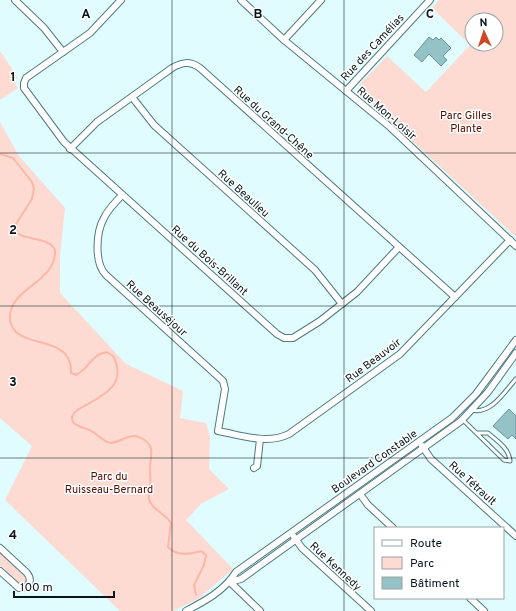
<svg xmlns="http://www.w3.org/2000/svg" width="516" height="611" viewBox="0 0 516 611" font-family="Overpass,sans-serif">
  <rect width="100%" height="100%" fill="#e0fcff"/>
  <g fill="#fddbd3" fill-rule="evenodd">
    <path d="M 439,0 L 516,0 L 516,237 L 359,92 L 359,85 L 387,56 L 426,92 L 470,45 L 432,8 ZM 472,20 L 496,20 L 496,44 L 472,44 Z"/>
    <polygon points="0,51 18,78 14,82 18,88 0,100"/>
    <polygon points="0,122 19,156 65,208 60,256 60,293 126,364 183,391 180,418 206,423 210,437 209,469 229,489 201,504 186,520 233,569 198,599 173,611 120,611 5,500 32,446 0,418"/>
    <polygon points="0,553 26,577 25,583 19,583 0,565"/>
  </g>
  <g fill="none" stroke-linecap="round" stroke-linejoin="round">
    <path stroke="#fcb7a7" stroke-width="2" d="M 0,154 L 13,158 L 32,182 L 34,189 L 32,199 L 16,224 L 17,233 C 28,241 51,237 55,251 C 56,282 11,288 10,316 C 9,350 63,334 70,363 C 71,366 71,370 71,373 L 76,375 C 88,369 93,353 107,352 L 113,356 C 135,397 71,403 72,418 C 72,420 72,421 74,423 C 79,428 88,428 93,432 C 98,435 105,443 111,443 C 122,442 131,431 143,439 C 156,447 150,456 150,468 C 150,475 151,481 150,487 C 150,491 148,495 149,499 C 151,509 166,514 171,523 L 168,547 C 178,557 189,554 201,551 L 206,555 L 204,565 L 194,585 L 196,595"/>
  </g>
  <g fill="#94c2c7" stroke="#689499">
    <polygon points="429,37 433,40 436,37 439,40 441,38 451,48 443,56 447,60 441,66 429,54 422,62 414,55"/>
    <polygon points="509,409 516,416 516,439 512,435 508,439 493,426"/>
  </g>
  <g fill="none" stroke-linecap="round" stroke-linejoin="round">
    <g stroke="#4f7b80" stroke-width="5">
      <g id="lane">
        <path d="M 472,410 C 491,415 505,391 516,379"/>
        <path d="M 463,420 L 504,460 L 510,461 C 509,448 497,441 488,433 L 477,433"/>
      </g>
    </g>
    <g stroke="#4f7b80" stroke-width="8">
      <g id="street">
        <polyline points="15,0 44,28 63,52"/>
        <polyline points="121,0 90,33 26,78 24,83 24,88 64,142 277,334 284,338 293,338 320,321 357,292 399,247"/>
        <polyline points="241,0 284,40 390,127 516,246"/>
        <polyline points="284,40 321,0"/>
        <polyline points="346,91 430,0"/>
        <polyline points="132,97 154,125 315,270 342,304"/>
        <path d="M 70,149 L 97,122 L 172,68 C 182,62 190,61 200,68 L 455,297"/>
        <path d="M 122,195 C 116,202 108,209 104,218 C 96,232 94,263 106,275 L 223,381 L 225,389 L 218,431 C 241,435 267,445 289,434 L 400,354 L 510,240"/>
        <polyline points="422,446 431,459 516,536"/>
        <polyline points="254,468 257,466 260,439"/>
        <polyline points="360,494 368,505 393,528"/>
        <polyline points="294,537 302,548 371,611"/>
        <path d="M 0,548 L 27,573 C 31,578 31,583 26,587 L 19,588 L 0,571"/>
        <polyline points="230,582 241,579 461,421 488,392 516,353"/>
        <polyline points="230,582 260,611"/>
        <polyline points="470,598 484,611"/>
        <path d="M 186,611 C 205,601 224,591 236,572 L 452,418 L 476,394 L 516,340"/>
      </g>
    </g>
    <use href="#lane" stroke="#fff" stroke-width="3"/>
    <use href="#street" stroke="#fff" stroke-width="6"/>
  </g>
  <path fill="none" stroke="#061719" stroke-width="1" stroke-opacity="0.55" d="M 172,0 L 172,611M 344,0 L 344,611M 0,153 L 516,153M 0,306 L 516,306M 0,458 L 516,458"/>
  <g text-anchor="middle" stroke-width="3" stroke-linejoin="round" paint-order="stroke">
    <g font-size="11" fill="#061719" stroke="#fff">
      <text transform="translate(372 47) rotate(-47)" y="4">Rue des Camélias</text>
      <text transform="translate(387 113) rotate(41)" y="4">Rue Mon-Loisir</text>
      <text transform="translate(274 122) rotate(42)" y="4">Rue du Grand-Chêne</text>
      <text transform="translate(244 193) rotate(42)" y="4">Rue Beaulieu</text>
      <text transform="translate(210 260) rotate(42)" y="4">Rue du Bois-Brillant</text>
      <text transform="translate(157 308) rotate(42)" y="4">Rue Beauséjour</text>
      <text transform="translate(373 360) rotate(-37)" y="4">Rue Beauvoir</text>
      <text transform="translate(374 461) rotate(-35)" y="4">Boulevard Constable</text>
      <text transform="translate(473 483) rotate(42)" y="4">Rue Tétrault</text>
      <text transform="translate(336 566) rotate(43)" y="4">Rue Kennedy</text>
    </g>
    <g font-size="11" fill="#540b00" stroke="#fff">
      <text x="466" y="119">Parc Gilles<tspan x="466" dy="13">Plante</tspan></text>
      <text x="109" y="480">Parc du<tspan x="109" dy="13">Ruisseau-Bernard</tspan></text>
    </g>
  </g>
  <g font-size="13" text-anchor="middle" font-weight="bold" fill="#061719" stroke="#fff" stroke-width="3" stroke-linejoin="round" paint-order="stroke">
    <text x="86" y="18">A</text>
    <text x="258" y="18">B</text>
    <text x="430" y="18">C</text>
    <text x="13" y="81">1</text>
    <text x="13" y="234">2</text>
    <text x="13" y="386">3</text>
    <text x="13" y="539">4</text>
  </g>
  <rect x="374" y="527" width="130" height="72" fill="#ffffff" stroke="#9ba2a3"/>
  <rect x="382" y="540" width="20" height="6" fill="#ffffff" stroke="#9ba2a3"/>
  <text x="410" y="547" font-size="12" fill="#061719">Route</text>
  <rect x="382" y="557" width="20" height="12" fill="#fddbd3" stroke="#9ba2a3"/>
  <text x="410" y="567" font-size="12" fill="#061719">Parc</text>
  <rect x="382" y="577" width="20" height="12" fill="#94c2c7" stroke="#9ba2a3"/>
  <text x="410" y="587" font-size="12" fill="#061719">Bâtiment</text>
  <g transform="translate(484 32) rotate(357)"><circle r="19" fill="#ffffff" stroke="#9ba2a3"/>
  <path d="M0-3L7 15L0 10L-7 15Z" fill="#d04627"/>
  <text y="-6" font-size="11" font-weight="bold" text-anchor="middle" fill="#061719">N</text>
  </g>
  <path d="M14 591v6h100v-6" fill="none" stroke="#061719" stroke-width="2"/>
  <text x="20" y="591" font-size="12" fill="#061719" stroke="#ffffff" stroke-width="3" paint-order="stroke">100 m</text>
</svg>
